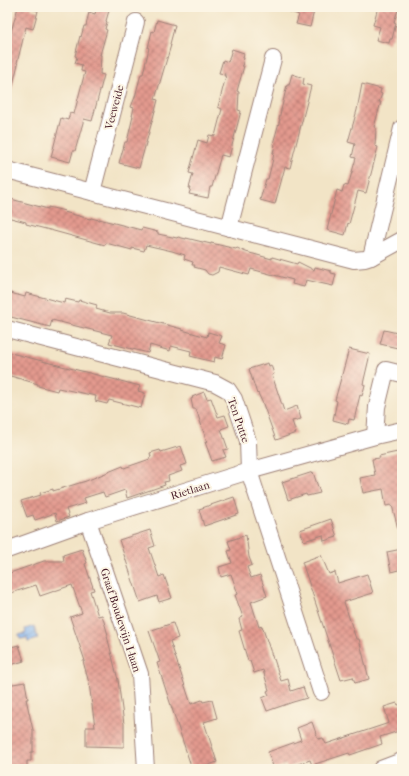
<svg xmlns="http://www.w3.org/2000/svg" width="409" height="776" viewBox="0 0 409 776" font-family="'IM FELL French Canon',serif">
  <defs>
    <pattern id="water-waves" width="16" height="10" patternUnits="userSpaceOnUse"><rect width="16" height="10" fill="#85b6f1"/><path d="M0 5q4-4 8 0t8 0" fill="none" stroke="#6f93c3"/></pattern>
    <pattern id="building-cross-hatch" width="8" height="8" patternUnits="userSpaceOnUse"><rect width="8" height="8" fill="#e39a8e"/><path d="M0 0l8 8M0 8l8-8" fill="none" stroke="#ba7d74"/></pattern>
  </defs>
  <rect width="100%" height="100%" fill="#fcf5e5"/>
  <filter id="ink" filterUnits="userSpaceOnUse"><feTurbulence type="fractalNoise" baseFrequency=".025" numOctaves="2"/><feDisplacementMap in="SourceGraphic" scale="8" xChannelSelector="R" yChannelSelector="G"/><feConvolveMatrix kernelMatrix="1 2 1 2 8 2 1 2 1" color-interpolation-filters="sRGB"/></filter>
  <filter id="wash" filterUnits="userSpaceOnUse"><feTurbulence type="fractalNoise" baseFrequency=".012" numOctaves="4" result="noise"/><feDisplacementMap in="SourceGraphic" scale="16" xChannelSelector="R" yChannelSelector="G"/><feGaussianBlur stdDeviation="0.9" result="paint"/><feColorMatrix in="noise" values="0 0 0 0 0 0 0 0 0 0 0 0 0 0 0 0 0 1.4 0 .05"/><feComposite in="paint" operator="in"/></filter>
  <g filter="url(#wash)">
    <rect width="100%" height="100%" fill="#f2e4c6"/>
    <polygon fill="url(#water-waves)" stroke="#686a8e" points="34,626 38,639 28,642 27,638 20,639 19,635 26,633 25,629"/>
    <g id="blocks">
      <g fill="url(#building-cross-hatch)">
        <polygon points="18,7 32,7 31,9 38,11 33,29 26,27 17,63 18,64 11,93 7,92 7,38 9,39"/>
        <polygon points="97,7 110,7 106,21 107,22 105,29 107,30 100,55 101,55 100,74 104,75 92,121 84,119 75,151 73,151 70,162 51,157 61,118 68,120 70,113 74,114 85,72 81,71 82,65 75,63 77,57 75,56 80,36 81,37 84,26 86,26 89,12 95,14"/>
        <polygon points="280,7 315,7 310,27 296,24 299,15 279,8"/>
        <polygon points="378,7 399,7 394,22 396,23 392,39 390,39 389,43 376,40 380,27 373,25"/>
        <polygon points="157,20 175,25 170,44 171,45 155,99 158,100 139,168 119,163 125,142 127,142 133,116 132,116 134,108 131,107 135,97 141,74 143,74 149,48 148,48 152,31 154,32"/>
        <polygon points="232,49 244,53 243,58 244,58 242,66 244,66 237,91 239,92 238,110 241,111 229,157 221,155 212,187 210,187 208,198 189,194 191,188 189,188 193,174 189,173 198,140 207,143 209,135 215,136 222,109 218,107 226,76 224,76 225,74 219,73 223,60 228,62"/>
        <polygon points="292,74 304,78 303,84 311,86 290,168 285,167 275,204 260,200 266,179 268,179 272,163 274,153 273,153 275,145 273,144 280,119 279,119 287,85 289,85"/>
        <polygon points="362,84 381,89 380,93 382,94 379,102 381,102 374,127 376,128 375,146 378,147 366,193 358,191 349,224 348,223 345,235 327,230 337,190 342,192 344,185 348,186 356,158 352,157 355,144 348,142 357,110"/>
        <polygon points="7,198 48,209 48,207 65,211 64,212 90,219 91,218 99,220 99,219 141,230 142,228 158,232 158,234 177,238 178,237 186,239 186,238 211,244 211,243 236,249 237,248 246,252 272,259 272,257 297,264 298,262 314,270 315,267 331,271 331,273 336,274 333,286 306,280 304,287 292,284 293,280 251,269 249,275 219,267 218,272 212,275 208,274 205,270 194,267 195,265 192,265 193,262 184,259 185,255 172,251 146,245 144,251 132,248 132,250 106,243 105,245 50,230 26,224 26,222 7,217"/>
        <polygon points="7,292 25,297 26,293 64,303 65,299 78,302 79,300 97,305 96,309 110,313 123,313 182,329 182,330 207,337 208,332 222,336 219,343 226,345 222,359 215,357 214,362 190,356 191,351 171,346 170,351 150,345 148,353 109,343 112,335 52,320 50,327 7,316"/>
        <polygon points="384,330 402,334 402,349 380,344"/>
        <polygon points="349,349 370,354 363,384 365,385 362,396 360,395 354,420 349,419 348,424 333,420 337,401 335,400"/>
        <polygon points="7,352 140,386 138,391 145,393 141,408 109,400 107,404 95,401 96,396 58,388 57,391 38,386 38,384 7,375"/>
        <polygon points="268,363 269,366 271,365 274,374 272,375 284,411 297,406 301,419 292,421 296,433 276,440 263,404 258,393 257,394 249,369"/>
        <polygon points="204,392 207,399 211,398 218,417 225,415 229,426 221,429 228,449 223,450 226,457 212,461 205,442 207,442 196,409 193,409 191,399 193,398 192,397"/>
        <polygon points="181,446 187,464 180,466 182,471 168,476 169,481 164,482 165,485 127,498 125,490 105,497 103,492 84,498 86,503 66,509 69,517 57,521 55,513 35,520 33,515 27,517 21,501 41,495 40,493 53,489 53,491 86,481 123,466 124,468 150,459 149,458 151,457 150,453 160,450 161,452"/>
        <polygon points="402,451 402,528 398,529 392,505 386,506 383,489 363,493 360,478 375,475 372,459 380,458 379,456"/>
        <polygon points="313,472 320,493 307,496 306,494 288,500 282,482"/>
        <polygon points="234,497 239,514 204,526 199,509"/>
        <polygon points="331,519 337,537 324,541 323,535 304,541 300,530"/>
        <polygon points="150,530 155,546 149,548 159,577 164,575 172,598 159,602 157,596 140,602 119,540"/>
        <polygon points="246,535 249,557 252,565 247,567 251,578 260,575 267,596 251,602 259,627 262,626 273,659 274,659 281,681 288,679 291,691 303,687 307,698 293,702 267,711 262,698 269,695 267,691 269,690 263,670 254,673 250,661 248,661 239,631 242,630 239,619 243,617 235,595 238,594 231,574 221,577 219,567 232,563 228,551 231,550 228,541"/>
        <polygon points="82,549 87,563 85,564 94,590 90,591 98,616 102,615 108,635 107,636 118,680 124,724 124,747 86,746 86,727 95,727 89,683 83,661 85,661 70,617 82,613 72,585 40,596 36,585 11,593 11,592 7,593 7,574 44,561 64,561 63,555"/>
        <polygon points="402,549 402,569 391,572 387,552"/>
        <polygon points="321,555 329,574 335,572 338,583 367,574 373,593 344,602 356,639 359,639 369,679 355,683 353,677 341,680 302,562"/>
        <polygon points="173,623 178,638 170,641 191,704 202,700 203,702 212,700 217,718 204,722 217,762 198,769 192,769 157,663 160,662 149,631"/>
        <polygon points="19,645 24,661 7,666 7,648"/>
        <polygon points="25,682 28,699 26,699 33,730 33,752 31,752 31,761 27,761 27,769 8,769 9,722 7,722 7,685"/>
        <polygon points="397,703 398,705 402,704 402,730 380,737 382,744 350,755 349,753 312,765 310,760 287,768 286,765 274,769 268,752 301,740 297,728 312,722 318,739 323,738 326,744 389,723 384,707"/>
      </g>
    </g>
  </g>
  <g filter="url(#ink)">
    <use href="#blocks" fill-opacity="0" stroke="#9e8278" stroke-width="1"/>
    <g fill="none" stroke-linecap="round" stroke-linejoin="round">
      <g stroke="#9e8278" stroke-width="18">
        <g id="street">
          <polyline points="7,170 354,260 365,259 371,257 402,240"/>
          <polyline points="92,192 136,22"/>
          <polyline points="229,228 273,59"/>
          <polyline points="371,257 402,128"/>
          <polyline points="7,329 215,383 228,390 234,399 248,441 249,471 321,692"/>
          <polyline points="375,436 377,407 386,370 402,374"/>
          <polyline points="88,521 140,674 146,769"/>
          <polyline points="7,550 88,521 249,471 375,436 402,430"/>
          <polyline points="381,769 402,761"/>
        </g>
      </g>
      <use href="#street" stroke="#fff" stroke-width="16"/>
    </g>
  </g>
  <g text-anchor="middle" stroke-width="4" stroke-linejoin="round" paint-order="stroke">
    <g font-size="11" fill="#4a1f2b" stroke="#fcf5e5">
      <text transform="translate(114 107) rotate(-75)" y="4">Veeweide</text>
      <text transform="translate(239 420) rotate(71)" y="4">Ten Putte</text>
      <text transform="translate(190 490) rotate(-17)" y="4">Rietlaan</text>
      <text transform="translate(121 620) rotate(72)" y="4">Graaf Boudewijn I-laan</text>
    </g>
  </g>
  <rect width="409" height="776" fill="none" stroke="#fcf5e5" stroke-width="24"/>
</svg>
